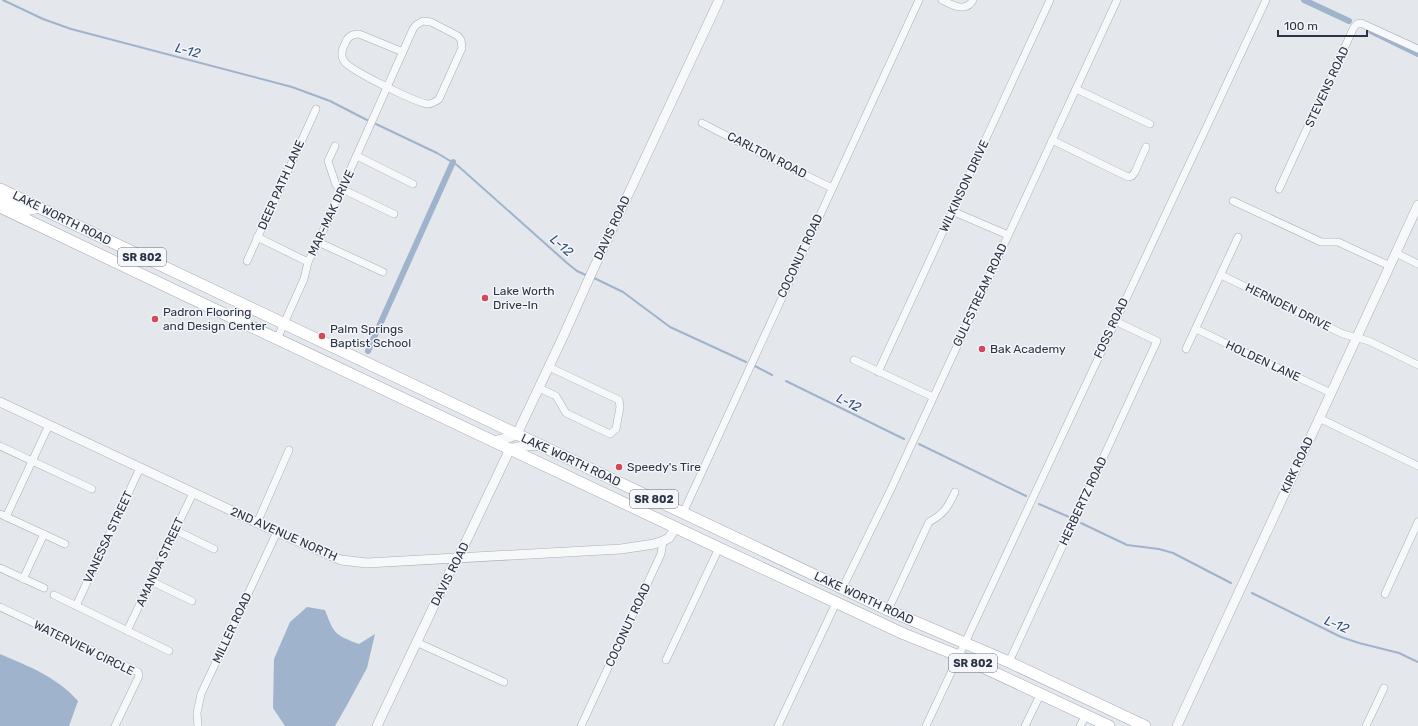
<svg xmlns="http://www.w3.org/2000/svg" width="1418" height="726" viewBox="0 0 1418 726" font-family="Rubik,sans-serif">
  <rect width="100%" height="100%" fill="#e4e7ec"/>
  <g fill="#9fb4cc">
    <path d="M 307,607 L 325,610 C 334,634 335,635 359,644 L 375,634 L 367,668 L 347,705 L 335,726 L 285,726 L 273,708 L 274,659 L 290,622 Z"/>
    <path d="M 0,654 C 28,666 57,677 78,701 L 69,726 L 0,726 Z"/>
  </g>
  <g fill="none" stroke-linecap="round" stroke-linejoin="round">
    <g stroke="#9fb4cc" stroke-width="2">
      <polyline points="3,0 43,19 71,29 292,87 330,101 367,120"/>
      <polyline points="376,124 437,153 457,165 567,263 577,271 588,276"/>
      <polyline points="592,277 623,292 670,327 746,362"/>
      <polyline points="755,366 772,375"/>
      <polyline points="786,381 904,439"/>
      <polyline points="919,444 1026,496"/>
      <polyline points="1039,504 1069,517"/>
      <polyline points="1081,523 1127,545 1159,549 1173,553 1231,583"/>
      <polyline points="1252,593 1341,637 1359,643 1399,653 1418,662"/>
    </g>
    <g stroke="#9fb4cc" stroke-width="6">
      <polyline points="1304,0 1349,21"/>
      <polyline points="1371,31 1418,54"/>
      <polyline points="368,351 453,162"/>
    </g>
    <g stroke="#a9aeb7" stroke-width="8">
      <g id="minor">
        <path d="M 942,0 C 952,5 966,13 973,0"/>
        <polyline points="1076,89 1150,124"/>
        <polyline points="702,123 760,153 832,188"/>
        <polyline points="1052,140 1128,177 1132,176 1135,172 1146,147"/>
        <polyline points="335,146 328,161 336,185 342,189 394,214"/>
        <polyline points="357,156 413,184"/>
        <polyline points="1279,189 1354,27 1357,24 1361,23 1418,49"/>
        <polyline points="1233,201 1321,242 1338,242 1390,266"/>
        <polyline points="952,211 1008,235"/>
        <polyline points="257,237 308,262"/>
        <polyline points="318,242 383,272"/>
        <polyline points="1396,253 1418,264"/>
        <polyline points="247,261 316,109"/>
        <polyline points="1221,275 1343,334 1369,341 1418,365"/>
        <polyline points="1196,329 1331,393"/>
        <path d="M 277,339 L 304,279 L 308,262 L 318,242 L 413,29 L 416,25 L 423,21 L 431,22 L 458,36 L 461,40 L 462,48 L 439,99 C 435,102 432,104 428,104 C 417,103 349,70 344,61 C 340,55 342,49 345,44 C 347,37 352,34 359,34 L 403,52"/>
        <polyline points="1186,349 1238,237"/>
        <polyline points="854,360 933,397"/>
        <polyline points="878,372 1050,0"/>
        <polyline points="539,388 556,396 566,413 610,434 616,429 620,407 619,400 549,367"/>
        <polyline points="1319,418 1418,466"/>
        <polyline points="0,446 92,489"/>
        <polyline points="683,513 919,0"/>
        <polyline points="0,514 65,544"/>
        <polyline points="6,517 49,425"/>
        <polyline points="257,523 289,450"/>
        <polyline points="175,530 214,549"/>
        <polyline points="0,568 44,588"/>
        <polyline points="23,579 44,534"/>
        <polyline points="151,581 192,601"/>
        <polyline points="842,589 891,489 1117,0"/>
        <polyline points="1385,594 1418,522"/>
        <polyline points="54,595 169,651"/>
        <polyline points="76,606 140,468"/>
        <polyline points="0,607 138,672 139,676 115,726"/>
        <path d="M 888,610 L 929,522 C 944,514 948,507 955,492"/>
        <polyline points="127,631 193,493"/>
        <polyline points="416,642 504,682"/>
        <polyline points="666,660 719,548"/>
        <polyline points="1009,662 1157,341 1115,321"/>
        <polyline points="198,726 197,713 201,694 277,532"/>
        <polyline points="581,726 661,554 663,541"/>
        <polyline points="778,726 836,603"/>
        <path d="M 926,726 C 1040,484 1152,242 1266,0"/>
        <polyline points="1025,726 1041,693"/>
        <polyline points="1080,726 1086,715"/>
        <polyline points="1366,726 1384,688"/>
      </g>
    </g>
    <g stroke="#a9aeb7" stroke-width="10">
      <g id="tertiary">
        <polyline points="0,402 277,532 341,560 367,563 621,549 654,544 663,541 669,538 676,527"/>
        <polyline points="493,441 511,437 517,434 562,339 592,272 719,0"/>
        <polyline points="377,726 456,559 462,550 510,449 516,447 540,445"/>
        <polyline points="1177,726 1418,205"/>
      </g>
    </g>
    <g stroke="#a3abb8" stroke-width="12">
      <g id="primary">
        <polyline points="0,189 888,610 1009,662 1145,726"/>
        <polyline points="0,199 25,210 39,207"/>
        <polyline points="0,207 216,310 719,548 904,634 959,656 1109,726"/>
      </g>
    </g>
    <use href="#minor" stroke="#f7f8fa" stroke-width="7"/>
    <use href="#tertiary" stroke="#f7f8fa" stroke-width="9"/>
    <use href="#primary" stroke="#fff" stroke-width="11"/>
  </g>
  <g fill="#d1495b" stroke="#f4f6f9" stroke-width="1.5">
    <circle cx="485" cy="298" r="4"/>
    <circle cx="155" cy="319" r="4"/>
    <circle cx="322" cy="336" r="4"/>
    <circle cx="982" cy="349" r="4"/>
    <circle cx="619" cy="467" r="4"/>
  </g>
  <g text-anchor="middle" stroke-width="3" stroke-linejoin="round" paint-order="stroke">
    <g fill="#f4f6f9" stroke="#676e7b" stroke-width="1">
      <rect x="118" y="248" width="48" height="18" rx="3"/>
      <rect x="630" y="490" width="48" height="18" rx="3"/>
      <rect x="949" y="654" width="48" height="18" rx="3"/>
    </g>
    <g font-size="11" font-weight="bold" fill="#2b3445">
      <text x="142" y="261">SR 802</text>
      <text x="654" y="503">SR 802</text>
      <text x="973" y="667">SR 802</text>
    </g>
    <g font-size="12" fill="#2b3445" stroke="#f4f6f9">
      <text transform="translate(1327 87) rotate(-65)" y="4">STEVENS ROAD</text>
      <text transform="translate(767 155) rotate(27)" y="4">CARLTON ROAD</text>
      <text transform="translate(281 185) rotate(-66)" y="4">DEER PATH LANE</text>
      <text transform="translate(964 186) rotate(-65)" y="4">WILKINSON DRIVE</text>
      <text transform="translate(331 213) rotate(-65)" y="4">MAR-MAK DRIVE</text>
      <text transform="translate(62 218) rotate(26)" y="4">LAKE WORTH ROAD</text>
      <text transform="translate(612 228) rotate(-65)" y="4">DAVIS ROAD</text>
      <text transform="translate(800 256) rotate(-65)" y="4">COCONUT ROAD</text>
      <text transform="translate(980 295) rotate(-65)" y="4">GULFSTREAM ROAD</text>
      <text transform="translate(1288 307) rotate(26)" y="4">HERNDEN DRIVE</text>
      <text transform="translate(1111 328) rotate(-65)" y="4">FOSS ROAD</text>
      <text transform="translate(1263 361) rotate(25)" y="4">HOLDEN LANE</text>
      <text transform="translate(571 460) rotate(25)" y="4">LAKE WORTH ROAD</text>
      <text transform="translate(1297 465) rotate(-65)" y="4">KIRK ROAD</text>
      <text transform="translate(1083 501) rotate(-65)" y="4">HERBERTZ ROAD</text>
      <text transform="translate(284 534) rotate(24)" y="4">2ND AVENUE NORTH</text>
      <text transform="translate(108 537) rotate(-65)" y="4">VANESSA STREET</text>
      <text transform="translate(160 562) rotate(-65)" y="4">AMANDA STREET</text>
      <text transform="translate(450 574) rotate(-63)" y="4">DAVIS ROAD</text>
      <text transform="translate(864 598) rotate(25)" y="4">LAKE WORTH ROAD</text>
      <text transform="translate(628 625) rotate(-65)" y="4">COCONUT ROAD</text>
      <text transform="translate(232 628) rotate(-65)" y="4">MILLER ROAD</text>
      <text transform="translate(84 648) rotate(26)" y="4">WATERVIEW CIRCLE</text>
    </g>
    <g font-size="12" fill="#2b3445" stroke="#f4f6f9" text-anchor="start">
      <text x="493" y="295">Lake Worth<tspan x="493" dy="14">Drive-In</tspan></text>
      <text x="163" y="316">Padron Flooring<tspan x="163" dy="14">and Design Center</tspan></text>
      <text x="330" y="333">Palm Springs<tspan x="330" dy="14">Baptist School</tspan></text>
      <text x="990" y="353">Bak Academy</text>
      <text x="627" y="471">Speedy's Tire</text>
    </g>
    <g font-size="13" font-style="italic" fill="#34527a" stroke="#f4f6f9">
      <text transform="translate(188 50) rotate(15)" y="5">L-12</text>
      <text transform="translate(562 245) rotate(41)" y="5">L-12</text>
      <text transform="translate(849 402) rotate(26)" y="5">L-12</text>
      <text transform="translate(1337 624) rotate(23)" y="5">L-12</text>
    </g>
  </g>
  <path d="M1278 30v6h89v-6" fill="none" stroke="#2b3445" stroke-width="2"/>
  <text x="1284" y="30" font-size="12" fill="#2b3445" stroke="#f4f6f9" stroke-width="3" paint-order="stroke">100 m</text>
</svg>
